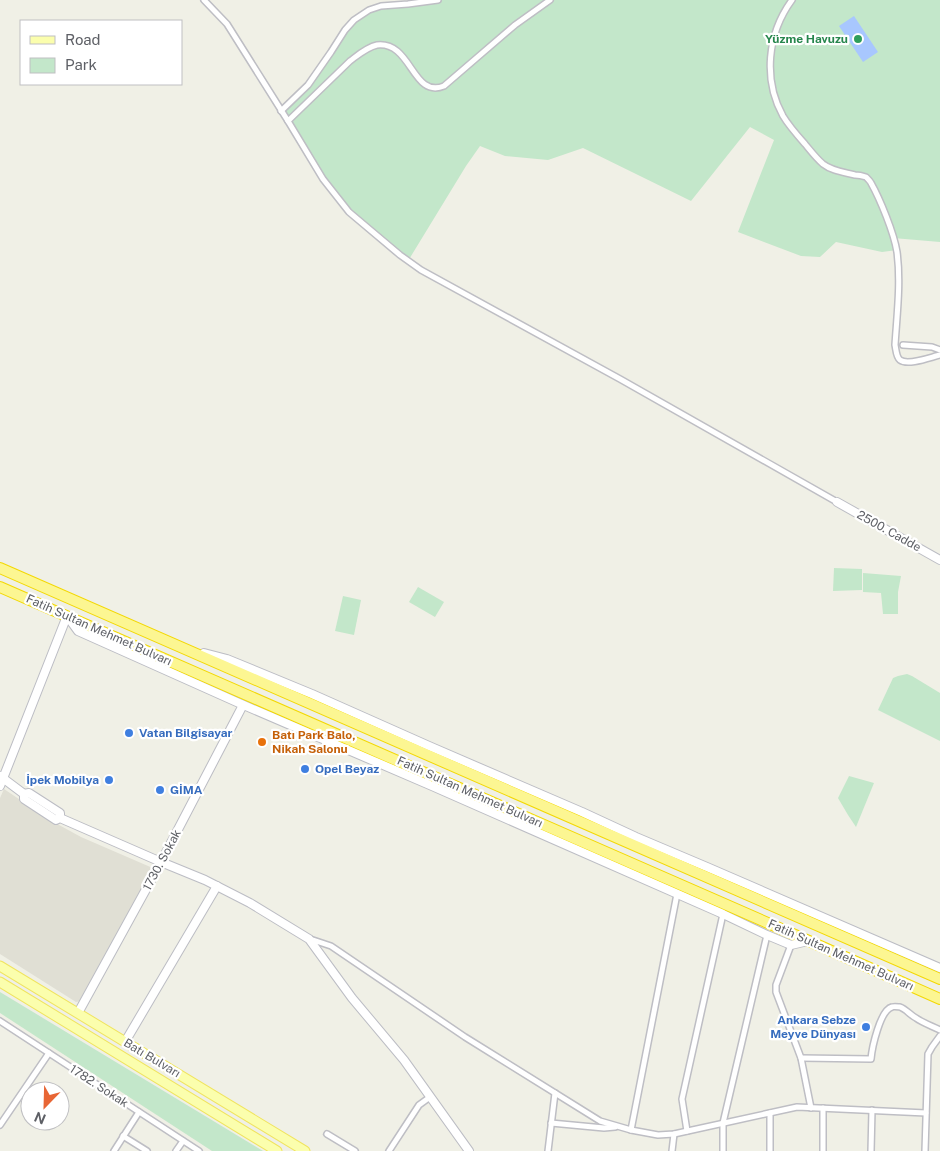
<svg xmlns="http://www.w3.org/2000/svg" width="940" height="1151" viewBox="0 0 940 1151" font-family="'Public Sans',sans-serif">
  <rect width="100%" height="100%" fill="#f0f0e6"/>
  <polygon fill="#e0dfd4" points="4,789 50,820 81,837 155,869 81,1001 76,1002 0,954 0,798"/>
  <g fill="#c3e7ca">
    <polygon points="437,0 940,0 940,242 893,238 897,250 882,252 836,242 820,257 801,256 738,232 774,140 750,127 691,201 583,148 548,160 505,156 480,146 466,166 408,261 349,212 323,179 281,111 308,85 345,30 369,10"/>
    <polygon points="834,568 862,569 862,590 833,591"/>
    <polygon points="863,573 901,576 898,592 898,614 883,614 881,593 863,592"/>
    <polygon points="418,587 444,602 435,617 409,602"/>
    <polygon points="343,596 361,600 354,635 335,631"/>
    <polygon points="907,674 912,676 940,693 940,741 878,710 893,678 898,676"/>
    <polygon points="849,776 874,783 856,827 848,815 838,798"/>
    <polygon points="0,992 263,1151 212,1151 0,1013"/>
  </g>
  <polygon fill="#a8c7fe" points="854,16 878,52 863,62 839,26"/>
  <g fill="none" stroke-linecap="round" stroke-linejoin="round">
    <g stroke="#bebec4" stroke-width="8">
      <g id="street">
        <polyline points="204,0 227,24 288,121 323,179 349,212 400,255 421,270 620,379 837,502"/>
        <path d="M 792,0 C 767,34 763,80 783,116 C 789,126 797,135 805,144 C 810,150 816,158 823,164 C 832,171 843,172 855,175 C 858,175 863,176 866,177 C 867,178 870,181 871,183 C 880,199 894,233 897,252 C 901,282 897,314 895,345 C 896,349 896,357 900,360 C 908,366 931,357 940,355"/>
        <polyline points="281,111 308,85 331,52 345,30 354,20 369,10 381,6 408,4 438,0"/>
        <path d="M 288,121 L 350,61 C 358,55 367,47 377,45 C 412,41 412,99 444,86 L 515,25 L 550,0"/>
        <polyline points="903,345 932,347 940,350"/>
        <polyline points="310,939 331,946 465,1037 600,1121 631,1130 658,1135 674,1134 797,1107 926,1113"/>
        <polyline points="791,945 776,985 776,992 801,1058 811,1108"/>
        <polyline points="0,1021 199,1151"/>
        <path d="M 801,1058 L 871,1059 C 872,1048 880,1010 892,1007 C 893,1006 899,1007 900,1007 C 906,1009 910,1015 916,1018 C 923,1023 932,1026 940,1030"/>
        <polyline points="823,1108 823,1151"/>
        <polyline points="770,1113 770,1151"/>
        <polyline points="551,1123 604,1128 615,1127"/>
        <polyline points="0,1125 49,1053"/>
        <polyline points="631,1130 677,894"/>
        <polyline points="687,1131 682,1099 723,914"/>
        <polyline points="327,1134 355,1151"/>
        <polyline points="123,1136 147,1151"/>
        <polyline points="114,1151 139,1112"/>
        <polyline points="176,1151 183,1141"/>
        <polyline points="389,1151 419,1105 430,1097"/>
        <polyline points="548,1151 555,1093"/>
        <polyline points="672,1151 674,1134"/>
        <polyline points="723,1151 723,1123 767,935"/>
        <polyline points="871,1151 872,1110"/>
        <polyline points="925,1151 928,1054 932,1047 940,1036"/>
      </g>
    </g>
    <g stroke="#bcbdc4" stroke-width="10">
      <g id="secondary">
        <polyline points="837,502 940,560"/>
        <polyline points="67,616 78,631 239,703 432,786 723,914 767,935 791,945 808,941"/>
        <polyline points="204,653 227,659 312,694 429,746 582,812 636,837 707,867 940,968"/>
        <polyline points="0,776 24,794 24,799 56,820 60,818 161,862 205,880 250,903 309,939 352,998 404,1060 469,1151"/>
        <polyline points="0,786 67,616"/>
        <polyline points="24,794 29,793 60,813 60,818"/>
        <polyline points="78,1013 161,862 243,705"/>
        <polyline points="125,1042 217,886"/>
      </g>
    </g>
    <g stroke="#f0e45f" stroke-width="11">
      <g id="primary">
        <polyline points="0,966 305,1151"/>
        <polyline points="0,982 277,1151"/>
      </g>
    </g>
    <g stroke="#f3d803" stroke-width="12">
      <g id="highway">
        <polyline points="0,568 940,979"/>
        <polyline points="0,587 809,941 940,999"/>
      </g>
    </g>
    <use href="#street" stroke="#fff" stroke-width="5"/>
    <use href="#secondary" stroke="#fff" stroke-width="8"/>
    <use href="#primary" stroke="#fbfead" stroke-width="9"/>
    <use href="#highway" stroke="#fcf692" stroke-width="10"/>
  </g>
  <circle fill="#2e9e5b" stroke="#fff" stroke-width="2" cx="858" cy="39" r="5"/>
  <g fill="#3f7fe0" stroke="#fff" stroke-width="2">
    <circle cx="129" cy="733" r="5"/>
    <circle cx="305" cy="769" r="5"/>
    <circle cx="109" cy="780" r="5"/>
    <circle cx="160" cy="790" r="5"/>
    <circle cx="866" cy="1027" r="5"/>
  </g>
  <circle fill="#e8710a" stroke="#fff" stroke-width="2" cx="262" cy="742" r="5"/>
  <g text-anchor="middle" stroke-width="4.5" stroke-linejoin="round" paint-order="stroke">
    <g font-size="12" font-weight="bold" fill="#27864d" stroke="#fff" text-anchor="end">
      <text x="848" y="43">Yüzme Havuzu</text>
    </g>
    <g font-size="12" fill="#5e6066" stroke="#fff">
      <text transform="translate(889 531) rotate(29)" y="4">2500. Cadde</text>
      <text transform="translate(99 630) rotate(24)" y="4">Fatih Sultan Mehmet Bulvarı</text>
      <text transform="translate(470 792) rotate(24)" y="4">Fatih Sultan Mehmet Bulvarı</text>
      <text transform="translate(162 860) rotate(-62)" y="4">1730. Sokak</text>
      <text transform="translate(841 955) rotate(24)" y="4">Fatih Sultan Mehmet Bulvarı</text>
      <text transform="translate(152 1058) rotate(31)" y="4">Batı Bulvarı</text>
      <text transform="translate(99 1086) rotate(33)" y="4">1782. Sokak</text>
    </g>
    <g font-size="12" font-weight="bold" fill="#366cbe" stroke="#fff" text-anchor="start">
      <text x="139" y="737">Vatan Bilgisayar</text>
      <text x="315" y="773">Opel Beyaz</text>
      <text x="99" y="784" text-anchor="end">İpek Mobilya</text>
      <text x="170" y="794">GİMA</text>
      <text x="856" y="1024" text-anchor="end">Ankara Sebze<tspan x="856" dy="14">Meyve Dünyası</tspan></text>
    </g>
    <g font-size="12" font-weight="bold" fill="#c56008" stroke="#fff" text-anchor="start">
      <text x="272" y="739">Batı Park Balo,<tspan x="272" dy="14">Nikah Salonu</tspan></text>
    </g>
  </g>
  <rect x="20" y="20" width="162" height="65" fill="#ffffff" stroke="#bfbfc2"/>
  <rect x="30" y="36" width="25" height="8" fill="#fbfead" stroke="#bfbfc2"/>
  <text x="65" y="45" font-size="15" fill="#5e6066">Road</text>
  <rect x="30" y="58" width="25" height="15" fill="#c3e7ca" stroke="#bfbfc2"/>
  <text x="65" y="70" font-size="15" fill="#5e6066">Park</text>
  <g transform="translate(45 1106) rotate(203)"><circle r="24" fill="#ffffff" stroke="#bfbfc2"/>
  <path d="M0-4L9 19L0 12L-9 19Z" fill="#e86635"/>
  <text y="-8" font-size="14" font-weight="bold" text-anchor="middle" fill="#5e6066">N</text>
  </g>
</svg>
